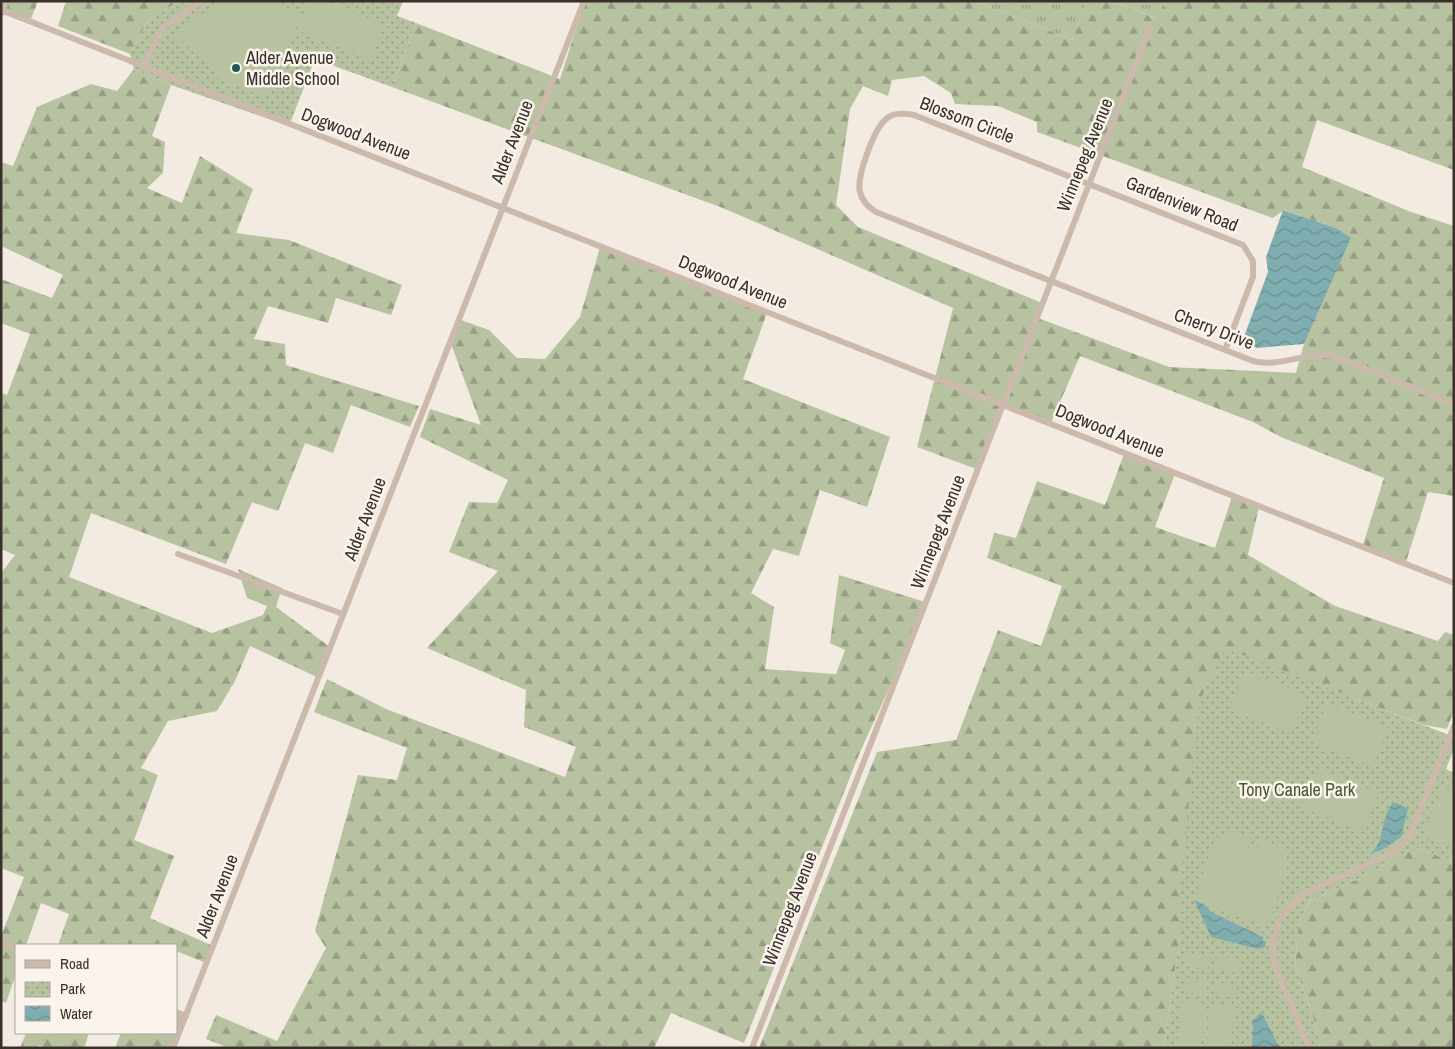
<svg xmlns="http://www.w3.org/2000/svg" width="1455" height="1049" viewBox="0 0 1455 1049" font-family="'Archivo Narrow',sans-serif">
  <defs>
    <pattern id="grass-tufts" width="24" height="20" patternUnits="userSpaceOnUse" patternTransform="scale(1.25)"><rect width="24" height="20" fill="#b7c2a0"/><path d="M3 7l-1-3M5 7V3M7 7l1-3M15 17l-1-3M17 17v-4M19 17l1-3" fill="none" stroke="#969e83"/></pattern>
    <pattern id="forest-firs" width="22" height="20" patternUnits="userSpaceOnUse" patternTransform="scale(1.25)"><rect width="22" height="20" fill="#b7c2a0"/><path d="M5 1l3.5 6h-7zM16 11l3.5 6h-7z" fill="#969e83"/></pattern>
    <pattern id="park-dots" width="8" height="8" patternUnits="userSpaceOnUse" patternTransform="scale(1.25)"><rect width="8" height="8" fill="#b7c2a0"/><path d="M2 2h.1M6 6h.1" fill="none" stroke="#969e83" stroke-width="1.8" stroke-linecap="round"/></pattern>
    <pattern id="water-waves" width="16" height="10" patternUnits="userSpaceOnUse" patternTransform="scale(1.25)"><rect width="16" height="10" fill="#80aeb0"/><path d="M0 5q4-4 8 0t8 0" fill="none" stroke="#6a8e8f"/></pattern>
  </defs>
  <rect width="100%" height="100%" fill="#f3eae1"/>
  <g fill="url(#grass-tufts)">
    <polygon points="975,1 1087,1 1072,40"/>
    <polygon points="1113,1 1165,1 1158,19"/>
  </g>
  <g fill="url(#forest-firs)" fill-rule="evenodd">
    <polygon points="1,1 38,1 29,24 1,13"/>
    <polygon points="66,1 179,1 147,22 130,54 58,26"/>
    <path d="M 585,1 L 975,1 L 1072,40 L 1087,1 L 1113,1 L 1157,19 L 1165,1 L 1454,1 L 1454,170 L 1317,120 L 1302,167 L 1411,212 L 1454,226 L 1454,496 L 1428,492 L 1405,565 L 1362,548 L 1384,478 L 1281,437 L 1253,422 L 1080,356 L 1050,425 L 1004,407 L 979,470 L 917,447 L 953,308 L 723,208 L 392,87 L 416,23 L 560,79 ZM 924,76 L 951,93 L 955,104 L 998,106 L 1037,122 L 1037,132 L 1273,218 L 1284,210 L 1336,228 L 1350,238 L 1304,344 L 1296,373 L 1169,367 L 1038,318 L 1042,303 L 858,227 L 836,205 L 850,109 L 863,86 L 888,96 L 892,80 Z"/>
    <polygon points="134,69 171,85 152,136 165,142 163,173 147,188 182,203 200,156 253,189 236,233 289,240 402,285 391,315 336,298 328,323 268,306 254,339 285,344 286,365 419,406 410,427 351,405 333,453 305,443 278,511 252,502 226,564 91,513 69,577 212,633 263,615 267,606 247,598 238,569 282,588 276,607 330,647 319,678 250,646 235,681 217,711 168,721 141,768 158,775 134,840 174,856 150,918 213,946 206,963 176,951 176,945 58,945 69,914 41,903 26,945 16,945 16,974 6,1003 1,1001 1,936 24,877 1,868 1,573 15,555 1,549 1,393 7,395 30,334 1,323 1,279 52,298 63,275 1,246 1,162 13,166 37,107 91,84 117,91"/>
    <polygon points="600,247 767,313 743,379 890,437 867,507 820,490 799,556 773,549 751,593 774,607 765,669 836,674 845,650 830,643 839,575 928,603 860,752 744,1043 671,1013 654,1048 229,1048 206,1039 216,1015 277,1041 326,948 315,931 358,775 397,780 407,748 314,712 327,679 386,709 565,777 576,747 524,727 526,690 427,648 498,571 449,552 469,502 497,503 508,480 420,437 430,409 481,425 450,341 458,319 489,330 517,358 545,359 580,317"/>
    <polygon points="1124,454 1175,474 1155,527 1215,548 1232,497 1259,507 1248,555 1335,606 1438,641 1445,632 1454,635 1454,710 1447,729 1424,725 1225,649 1180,890 1180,936 1164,1048 759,1048 877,752 956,740 998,630 1041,646 1062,586 987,558 994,533 1016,538 1037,481 1105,505"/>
    <polygon points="1415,847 1454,862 1454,1048 1320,1048 1316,1026 1295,965 1299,921 1310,901 1371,873"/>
    <polygon points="176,1012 186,1016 174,1048 115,1048 121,1033 176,1033"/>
    <polygon points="26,1033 89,1033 84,1048 47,1048 39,1045 38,1048 20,1048"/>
  </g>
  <g fill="url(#park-dots)">
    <polygon points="179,1 403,1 397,16 416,23 392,87 315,59 289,126 171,85 134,69 130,54 147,22"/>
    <polygon points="1225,648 1454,737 1454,749 1446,769 1454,773 1454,862 1415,847 1371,873 1310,901 1305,910 1299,921 1295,965 1316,1026 1320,1048 1164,1048 1180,936 1180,890 1199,703"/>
  </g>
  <g fill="#b7c2a0">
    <polygon points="218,1 272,1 302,14 266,98 216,77 218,71 177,39 177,33"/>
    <polygon points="309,1 326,1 384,25 383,28 389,28 390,32 386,34 382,30 370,60 297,30"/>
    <polygon points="1245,670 1307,695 1291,734 1229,709"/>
    <polygon points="1327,703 1389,728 1373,767 1311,742"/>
    <polygon points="1316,768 1379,793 1363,832 1300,807"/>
    <polygon points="1443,786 1454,790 1454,848 1423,836"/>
    <polygon points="1226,829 1252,838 1248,848 1256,851 1260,840 1285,849 1282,859 1288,862 1271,919 1265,925 1194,900 1215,837 1222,839"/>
    <polygon points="1187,953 1210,956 1208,969 1186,967"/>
    <polygon points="1217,956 1239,959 1238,973 1215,970"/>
    <polygon points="1185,978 1207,981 1206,995 1183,992"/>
    <polygon points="1214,982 1237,984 1235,998 1213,995"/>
    <polygon points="1182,1001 1206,1003 1201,1048 1177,1045"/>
    <polygon points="1210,1004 1235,1006 1231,1048 1206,1048"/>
  </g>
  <g fill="url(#water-waves)">
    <polygon points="1283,210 1336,228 1351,238 1304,344 1256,348 1245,334 1268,272 1266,257"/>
    <path d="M 1393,803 L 1397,803 L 1408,809 L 1401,837 L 1380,851 L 1371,853 C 1386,840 1380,817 1393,803 Z"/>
    <polygon points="1194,900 1205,905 1211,912 1263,937 1263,941 1266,942 1265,947 1258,949 1211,937"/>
    <polygon points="1260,1013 1263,1015 1277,1043 1282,1048 1252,1048 1253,1020"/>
  </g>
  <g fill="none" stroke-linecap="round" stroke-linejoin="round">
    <g stroke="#cbbaac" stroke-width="6">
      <polyline points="1,10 1454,583"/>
      <polyline points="2,13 6,1"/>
      <polyline points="143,66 163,27 202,1"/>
      <path d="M 1225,350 L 1253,277 L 1253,261 L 1243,245 L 914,115 C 904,113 892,112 885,120 C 874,130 856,177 860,192 C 862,201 868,207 876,212 L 1253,361 C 1280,368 1307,351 1334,356 L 1454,404"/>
      <polyline points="178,554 343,614"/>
      <polyline points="1,942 16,948"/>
      <polyline points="176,1012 186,1016"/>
      <polyline points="173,1048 584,1"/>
      <polyline points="752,1048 1150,28"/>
      <polyline points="1309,1048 1275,966 1273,943 1280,919 1301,895 1384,857 1404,844 1414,826 1454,726"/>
    </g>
  </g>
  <circle fill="#21585b" stroke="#faf4ed" stroke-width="2" cx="236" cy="68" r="5"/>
  <g text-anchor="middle" stroke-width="5" stroke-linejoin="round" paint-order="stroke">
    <g font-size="18" fill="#3a2f2b" stroke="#faf4ed" text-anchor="start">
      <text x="246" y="64">Alder Avenue<tspan x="246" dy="21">Middle School</tspan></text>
    </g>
    <g font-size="18" fill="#3a2f2b" stroke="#faf4ed">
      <text transform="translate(967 120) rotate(21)" y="6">Blossom Circle</text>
      <text transform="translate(356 134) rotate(21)" y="6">Dogwood Avenue</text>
      <text transform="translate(512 142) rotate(-69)" y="6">Alder Avenue</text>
      <text transform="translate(1085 155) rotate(-68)" y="6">Winnepeg Avenue</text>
      <text transform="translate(1182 204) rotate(22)" y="6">Gardenview Road</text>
      <text transform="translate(733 282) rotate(22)" y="6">Dogwood Avenue</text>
      <text transform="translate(1214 329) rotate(21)" y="6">Cherry Drive</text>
      <text transform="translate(1110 431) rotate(22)" y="6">Dogwood Avenue</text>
      <text transform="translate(365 519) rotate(-69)" y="6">Alder Avenue</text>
      <text transform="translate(938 532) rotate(-69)" y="6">Winnepeg Avenue</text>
      <text transform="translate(217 896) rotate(-69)" y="6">Alder Avenue</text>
      <text transform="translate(790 909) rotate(-69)" y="6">Winnepeg Avenue</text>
    </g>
    <g font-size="18" fill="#49572f" stroke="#faf4ed">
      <text x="1297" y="796">Tony Canale Park</text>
    </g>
  </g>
  <rect width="1455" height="1049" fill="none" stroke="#3a2f2b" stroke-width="5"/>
  <rect x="15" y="944" width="162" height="90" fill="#faf4ed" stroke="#ada59f"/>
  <rect x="25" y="960" width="25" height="8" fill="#cbbaac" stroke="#ada59f"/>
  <text x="60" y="969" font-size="15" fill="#3a2f2b">Road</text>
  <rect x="25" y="982" width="25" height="15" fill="url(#park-dots)" stroke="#ada59f"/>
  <text x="60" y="994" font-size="15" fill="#3a2f2b">Park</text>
  <rect x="25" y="1006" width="25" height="15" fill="url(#water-waves)" stroke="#ada59f"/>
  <text x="60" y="1019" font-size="15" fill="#3a2f2b">Water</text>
</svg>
